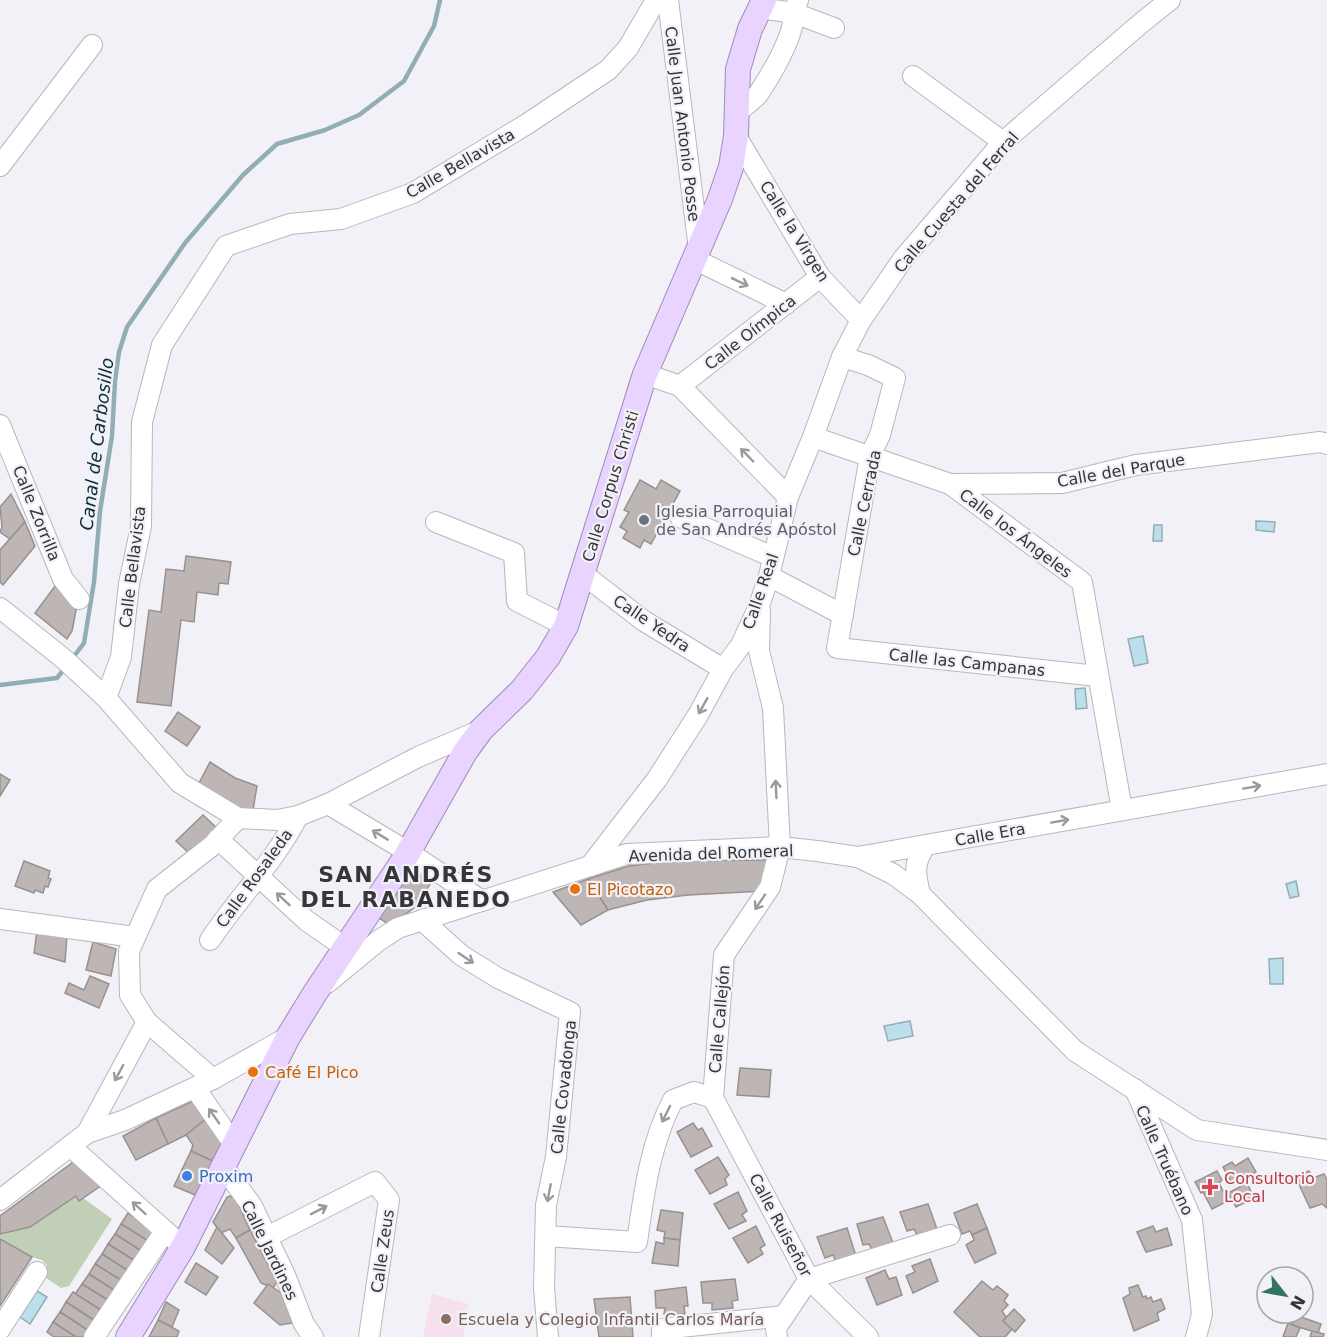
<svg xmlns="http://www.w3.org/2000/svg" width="1327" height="1337" viewBox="0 0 1327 1337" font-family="'DejaVu Sans',sans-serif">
  <rect width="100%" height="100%" fill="#f1f1f7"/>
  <polygon fill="#f6e0ee" points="432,1294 468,1304 463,1337 423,1337"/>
  <polygon fill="#c2cfb7" points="76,1196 79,1201 83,1198 112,1219 69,1286 61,1288 46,1278 47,1265 42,1260 32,1257 0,1239 0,1234 30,1227"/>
  <g fill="#bbe0eb" stroke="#93adb5" stroke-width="1.5">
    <polygon points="1256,521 1275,522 1274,532 1256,530"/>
    <polygon points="1154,525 1162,525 1162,541 1153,541"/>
    <polygon points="1143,636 1148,663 1134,666 1128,639"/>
    <polygon points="1085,688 1087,708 1076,709 1075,689"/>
    <polygon points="1296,881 1299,896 1290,898 1286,884"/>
    <polygon points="1283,958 1283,984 1270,984 1269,959"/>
    <polygon points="910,1021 913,1036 888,1041 884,1026"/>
    <polygon points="37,1291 47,1297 30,1324 20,1317"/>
  </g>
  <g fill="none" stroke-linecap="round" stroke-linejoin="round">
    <g stroke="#93adb5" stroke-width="4.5">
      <polyline points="72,659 84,643 94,582 100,511 112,436 115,381 119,352 127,327 185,243 243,175 277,144 325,130 359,115 404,81 434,26 440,0"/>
      <polyline points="0,685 57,678 65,668"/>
    </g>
  </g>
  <g fill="#bdb6b4" stroke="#97918f" stroke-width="1.5">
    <polygon points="640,480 656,489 661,480 680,491 651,544 644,540 640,548 623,538 627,531 620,527 629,512 624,510"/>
    <polygon points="11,494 25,522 10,539 0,532 2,527 0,507"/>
    <polygon points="25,522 35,546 3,585 0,582 0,550"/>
    <polygon points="186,556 231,562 228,584 219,583 218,595 197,592 194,622 181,620 171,706 137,702 149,610 161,612 166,569 184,571"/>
    <polygon points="55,586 77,605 72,631 67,639 35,613"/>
    <polygon points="178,712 200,727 187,746 165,731"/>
    <polygon points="210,762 235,778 257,786 253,810 238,807 198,785"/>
    <polygon points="0,774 10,780 0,796"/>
    <polygon points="203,815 218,829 192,856 176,841"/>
    <polygon points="766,860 765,891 688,895 647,900 608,910 588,879 629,866 671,861"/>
    <polygon points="24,861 50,871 48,878 51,879 48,887 45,886 43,893 35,890 34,893 15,886"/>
    <polygon points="409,868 431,883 414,908 390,925 376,916"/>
    <polygon points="588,879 608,910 581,925 553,892"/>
    <polygon points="37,931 67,935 65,962 34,953"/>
    <polygon points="93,942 116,949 111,976 86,970"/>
    <polygon points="90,976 109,984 99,1008 65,993 69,983 84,990"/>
    <polygon points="740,1068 771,1070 769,1097 737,1095"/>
    <polygon points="193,1101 206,1119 186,1135 168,1144 156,1118"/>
    <polygon points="156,1118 168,1144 136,1160 123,1136"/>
    <polygon points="206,1119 225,1143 217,1163 191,1151 193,1145 186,1135"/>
    <polygon points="693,1123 698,1130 702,1128 712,1146 691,1157 677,1132"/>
    <polygon points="191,1151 217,1163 200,1197 174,1186"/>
    <polygon points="718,1157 729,1175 725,1179 727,1185 710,1194 695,1170"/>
    <polygon points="1248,1158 1256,1172 1233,1185 1223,1167 1232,1162 1235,1166"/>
    <polygon points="76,1160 105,1183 79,1201 76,1196 30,1227 0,1234 0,1216"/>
    <polygon points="1217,1171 1222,1180 1219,1183 1228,1201 1212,1209 1203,1192 1201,1193 1195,1182"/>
    <polygon points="1309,1171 1313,1178 1324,1174 1327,1180 1327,1208 1322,1204 1310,1208 1295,1176"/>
    <polygon points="1247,1183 1254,1198 1236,1207 1228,1193"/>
    <polygon points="738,1192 747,1211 742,1215 746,1221 729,1229 714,1204"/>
    <polygon points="230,1196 236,1199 250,1230 236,1238 230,1229 221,1233 213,1222 227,1197"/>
    <polygon points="928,1204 937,1229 918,1237 914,1229 907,1231 900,1212"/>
    <polygon points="977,1204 987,1228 972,1235 970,1231 962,1234 954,1213"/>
    <polygon points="661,1210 683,1213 680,1240 664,1238 665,1232 657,1230"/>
    <polygon points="128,1213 157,1232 150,1242 121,1224"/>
    <polygon points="883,1217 893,1243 872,1250 869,1244 863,1245 857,1224"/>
    <polygon points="121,1224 150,1242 143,1252 115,1234"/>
    <polygon points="756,1226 765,1245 760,1248 763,1254 748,1263 733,1238"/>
    <polygon points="1153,1226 1156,1232 1167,1228 1172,1245 1146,1252 1137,1232"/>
    <polygon points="217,1227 234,1248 222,1264 205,1250"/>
    <polygon points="847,1228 856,1256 836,1262 833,1255 825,1258 817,1237"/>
    <polygon points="987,1228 996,1253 975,1263 966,1245 974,1240 972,1235"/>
    <polygon points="250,1230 277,1282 273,1288 261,1283 236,1238"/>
    <polygon points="115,1234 143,1252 137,1262 108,1244"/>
    <polygon points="664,1238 680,1240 678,1266 652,1263 656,1242 664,1244"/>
    <polygon points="0,1239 32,1257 0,1306"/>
    <polygon points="108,1244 137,1262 130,1272 102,1254"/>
    <polygon points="102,1254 130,1272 124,1282 95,1264"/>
    <polygon points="930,1259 938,1281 913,1293 906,1276 915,1272 912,1266"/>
    <polygon points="196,1263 218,1277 206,1295 185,1282"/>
    <polygon points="95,1264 124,1282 117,1292 89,1274"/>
    <polygon points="885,1270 889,1279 896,1277 902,1295 877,1305 866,1278"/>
    <polygon points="89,1274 117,1292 111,1302 82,1284"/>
    <polygon points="735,1279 738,1300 732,1301 733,1308 712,1310 712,1303 703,1303 701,1282"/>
    <polygon points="982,1281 993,1290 997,1286 1008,1295 1004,1301 1008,1305 1002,1311 1006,1317 1003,1321 1012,1329 1005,1337 980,1337 954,1312"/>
    <polygon points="82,1284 111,1302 104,1312 75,1294"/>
    <polygon points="268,1284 281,1293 293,1323 280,1325 254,1303"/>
    <polygon points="1138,1285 1143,1297 1146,1296 1147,1299 1151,1297 1153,1302 1161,1299 1165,1309 1157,1313 1159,1320 1134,1331 1123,1298 1130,1294 1129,1288"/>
    <polygon points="686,1287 688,1306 684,1306 685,1314 664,1314 665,1308 656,1308 655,1291"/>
    <polygon points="73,1292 102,1311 95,1321 66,1302"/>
    <polygon points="630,1297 633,1337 599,1337 594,1299"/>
    <polygon points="66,1302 95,1321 89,1331 60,1312"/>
    <polygon points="166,1302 179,1310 172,1327 158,1320"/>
    <polygon points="1014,1309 1025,1320 1015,1332 1003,1321"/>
    <polygon points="60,1312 89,1331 85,1337 76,1337 53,1322"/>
    <polygon points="1295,1315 1321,1324 1318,1333 1292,1325"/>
    <polygon points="158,1320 179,1331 177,1337 149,1337"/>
    <polygon points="53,1322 76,1337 54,1337 47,1332"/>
    <polygon points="1288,1323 1300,1328 1296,1337 1283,1337"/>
    <polygon points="1312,1331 1324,1334 1323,1337 1310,1337"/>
  </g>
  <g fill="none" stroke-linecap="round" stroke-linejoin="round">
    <g stroke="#b7b7bd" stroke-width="22">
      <g id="minor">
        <polyline points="668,0 699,249"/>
        <polyline points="798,0 794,13 834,28"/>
        <polyline points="913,76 1003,142"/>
        <path d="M 737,112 C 744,106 754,100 759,93 C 772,73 794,37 794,13 L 760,8"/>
        <polyline points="736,136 820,277 861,320"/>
        <polyline points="0,166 92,45"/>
        <polyline points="694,259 786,304"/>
        <polyline points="842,357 868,365 895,378 880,435 870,456 837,648 1098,676"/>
        <polyline points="645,374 680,386 788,497"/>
        <polyline points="680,386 820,277"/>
        <polyline points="0,425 63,579 79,599"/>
        <polyline points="813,437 950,484 1062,483 1136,465 1320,442 1327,444"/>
        <polyline points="950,484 1082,582 1122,810"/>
        <polyline points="680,517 773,557"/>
        <polyline points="436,522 514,553 517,601 566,626"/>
        <polyline points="583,574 644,621 723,669"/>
        <polyline points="769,576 843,615"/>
        <polyline points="0,608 64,659 106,698 180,783 238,818 277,820 298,816 328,804 418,757 481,730"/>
        <polyline points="106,698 121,657 129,584 141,526 142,422 162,345 226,246 290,224 341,219 413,193 527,124 608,70 628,48 656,0"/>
        <polyline points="328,804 408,852 482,901"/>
        <polyline points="218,839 307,921 346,948"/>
        <polyline points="858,857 1327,774"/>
        <polyline points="590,866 657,779 698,715 723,669 741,645 759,606 769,576 788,497 813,437 842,357 861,320 903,259 1003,142 1140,24 1170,0"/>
        <path d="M 920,894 C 915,873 913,863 926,845"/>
        <polyline points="0,919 135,937"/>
        <polyline points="422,920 461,955 498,978 570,1012 556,1157 546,1205 544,1288 548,1337"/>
        <path d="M 210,940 C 238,898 275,861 298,816"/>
        <polyline points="327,983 378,941 398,928 627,854 780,847 817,851 858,857 893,874 920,894 1075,1051 1197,1130 1327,1150"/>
        <polyline points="213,1079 147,1022 130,995 129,951 157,889 213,845 238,818"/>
        <polyline points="195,1088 233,1143"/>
        <polyline points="1135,1089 1192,1220 1202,1314 1196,1337"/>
        <polyline points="713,1098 724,955 770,887 780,847 773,708 759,651 760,611"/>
        <polyline points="713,1098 809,1279 868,1337"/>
        <polyline points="87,1133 147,1022"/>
        <polyline points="70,1146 183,1247"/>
        <polyline points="222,1165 252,1206 285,1275 304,1324 313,1337"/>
        <polyline points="0,1200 87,1133 125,1120 213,1079 288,1037"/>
        <path d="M 546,1236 L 637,1242 C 644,1193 650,1144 673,1100 L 694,1092 L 713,1098"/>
        <polyline points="267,1237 375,1182 389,1200 369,1337"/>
        <polyline points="0,1329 37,1272"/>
        <polyline points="94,1337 165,1231"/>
        <polyline points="662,1337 662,1329 784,1316"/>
        <polyline points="777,1337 776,1328 809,1279 950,1235"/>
      </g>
    </g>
    <g stroke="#a08ab8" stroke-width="26">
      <polyline id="major" points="128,1337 183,1247 288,1037 315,993 405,858 465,752 481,730 522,690 548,657 566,626 645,374 720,199 731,167 736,136 738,69 750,29 764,0"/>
    </g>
    <use href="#minor" stroke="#fff" stroke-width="20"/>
    <use href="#major" stroke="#e8d4fe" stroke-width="24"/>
  </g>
  <defs><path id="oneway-shaft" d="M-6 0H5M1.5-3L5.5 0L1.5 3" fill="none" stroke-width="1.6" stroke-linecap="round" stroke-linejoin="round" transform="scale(1.5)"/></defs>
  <g stroke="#9a9a9c">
    <use href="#oneway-shaft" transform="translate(740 282) rotate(26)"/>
    <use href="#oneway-shaft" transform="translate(747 455) rotate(-134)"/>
    <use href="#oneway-shaft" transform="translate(703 706) rotate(119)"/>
    <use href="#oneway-shaft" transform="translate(1252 787) rotate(-10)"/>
    <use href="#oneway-shaft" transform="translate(776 789) rotate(-93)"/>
    <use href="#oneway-shaft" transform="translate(1060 821) rotate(-10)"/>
    <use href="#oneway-shaft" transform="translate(380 835) rotate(-149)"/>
    <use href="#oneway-shaft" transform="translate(283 899) rotate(-137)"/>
    <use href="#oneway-shaft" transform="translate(760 902) rotate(124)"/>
    <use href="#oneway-shaft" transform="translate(466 958) rotate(34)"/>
    <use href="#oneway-shaft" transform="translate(119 1073) rotate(118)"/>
    <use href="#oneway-shaft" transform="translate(666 1114) rotate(117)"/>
    <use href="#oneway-shaft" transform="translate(214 1116) rotate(-125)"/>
    <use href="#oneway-shaft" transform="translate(549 1193) rotate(101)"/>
    <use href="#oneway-shaft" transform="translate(139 1208) rotate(-138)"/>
    <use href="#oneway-shaft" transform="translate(319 1210) rotate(-27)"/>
  </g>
  <circle fill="#6b7280" stroke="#f1f1f7" stroke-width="2" cx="644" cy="520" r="6"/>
  <g fill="#e8710a" stroke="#f1f1f7" stroke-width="2">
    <circle cx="575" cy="889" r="6"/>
    <circle cx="253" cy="1072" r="6"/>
  </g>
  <circle fill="#3f7fe0" stroke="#f1f1f7" stroke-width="2" cx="187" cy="1176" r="6"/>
  <path fill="#e0444e" stroke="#f1f1f7" stroke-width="2" d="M1207 1178h6v6h6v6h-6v6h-6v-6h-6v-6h6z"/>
  <circle fill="#8d6e63" stroke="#f1f1f7" stroke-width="2" cx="446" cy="1319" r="6"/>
  <g text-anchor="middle" stroke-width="4.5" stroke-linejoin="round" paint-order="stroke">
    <g font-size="16" fill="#363638" stroke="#f1f1f7">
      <text transform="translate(683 124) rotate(83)" y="6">Calle Juan Antonio Posse</text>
      <text transform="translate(460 163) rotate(-30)" y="6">Calle Bellavista</text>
      <text transform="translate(956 202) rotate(-49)" y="6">Calle Cuesta del Ferral</text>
      <text transform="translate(795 231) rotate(58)" y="6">Calle la Virgen</text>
      <text transform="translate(750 332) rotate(-38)" y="6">Calle Oímpica</text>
      <text transform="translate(1121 470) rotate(-10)" y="6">Calle del Parque</text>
      <text transform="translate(610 486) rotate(-73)" y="6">Calle Corpus Christi</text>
      <text transform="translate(864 503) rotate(-78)" y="6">Calle Cerrada</text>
      <text transform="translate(37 513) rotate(68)" y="6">Calle Zorrilla</text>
      <text transform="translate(1016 533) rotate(37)" y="6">Calle los Ángeles</text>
      <text transform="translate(132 567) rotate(-83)" y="6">Calle Bellavista</text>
      <text transform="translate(760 591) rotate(-71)" y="6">Calle Real</text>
      <text transform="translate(652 623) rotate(34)" y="6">Calle Yedra</text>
      <text transform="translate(967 662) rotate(6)" y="6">Calle las Campanas</text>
      <text transform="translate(990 834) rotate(-10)" y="6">Calle Era</text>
      <text transform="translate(711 853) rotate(-2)" y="6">Avenida del Romeral</text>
      <text transform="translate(254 878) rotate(-54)" y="6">Calle Rosaleda</text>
      <text transform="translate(719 1019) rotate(-85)" y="6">Calle Callejón</text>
      <text transform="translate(563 1087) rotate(-84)" y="6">Calle Covadonga</text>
      <text transform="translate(1165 1160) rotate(66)" y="6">Calle Truébano</text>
      <text transform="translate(781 1225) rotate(62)" y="6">Calle Ruiseñor</text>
      <text transform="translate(270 1250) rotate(64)" y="6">Calle Jardines</text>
      <text transform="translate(382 1251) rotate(-82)" y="6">Calle Zeus</text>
    </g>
    <g font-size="16" fill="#5b616d" stroke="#f1f1f7" text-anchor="start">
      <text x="656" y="517">Iglesia Parroquial<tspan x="656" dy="18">de San Andrés Apóstol</tspan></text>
    </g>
    <g font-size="16" fill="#c56008" stroke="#f1f1f7" text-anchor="start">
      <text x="587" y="895">El Picotazo</text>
      <text x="265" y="1078">Café El Pico</text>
    </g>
    <g font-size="16" fill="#366cbe" stroke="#f1f1f7" text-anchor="start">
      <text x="199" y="1182">Proxim</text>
    </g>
    <g font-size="16" fill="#be3a42" stroke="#f1f1f7" text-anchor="start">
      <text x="1224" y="1184">Consultorio<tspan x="1224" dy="18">Local</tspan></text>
    </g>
    <g font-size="16" fill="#785e54" stroke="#f1f1f7" text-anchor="start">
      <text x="458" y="1325">Escuela y Colegio Infantil Carlos María</text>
    </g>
    <g font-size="18" font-style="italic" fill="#0a2e37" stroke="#f1f1f7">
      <text transform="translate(97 444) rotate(-83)" y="6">Canal de Carbosillo</text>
    </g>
    <g font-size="22" font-weight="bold" letter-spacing="1.5" fill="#363638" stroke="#f1f1f7">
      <text x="406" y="882">SAN ANDRÉS<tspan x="406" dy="25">DEL RABANEDO</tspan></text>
    </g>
  </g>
  <g transform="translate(1285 1295) rotate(121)"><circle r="28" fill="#f1f1f7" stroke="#a6a6ab" stroke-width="1.5"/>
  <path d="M0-4.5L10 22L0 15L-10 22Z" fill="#327363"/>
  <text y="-9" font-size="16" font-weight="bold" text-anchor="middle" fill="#363638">N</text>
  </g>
</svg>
